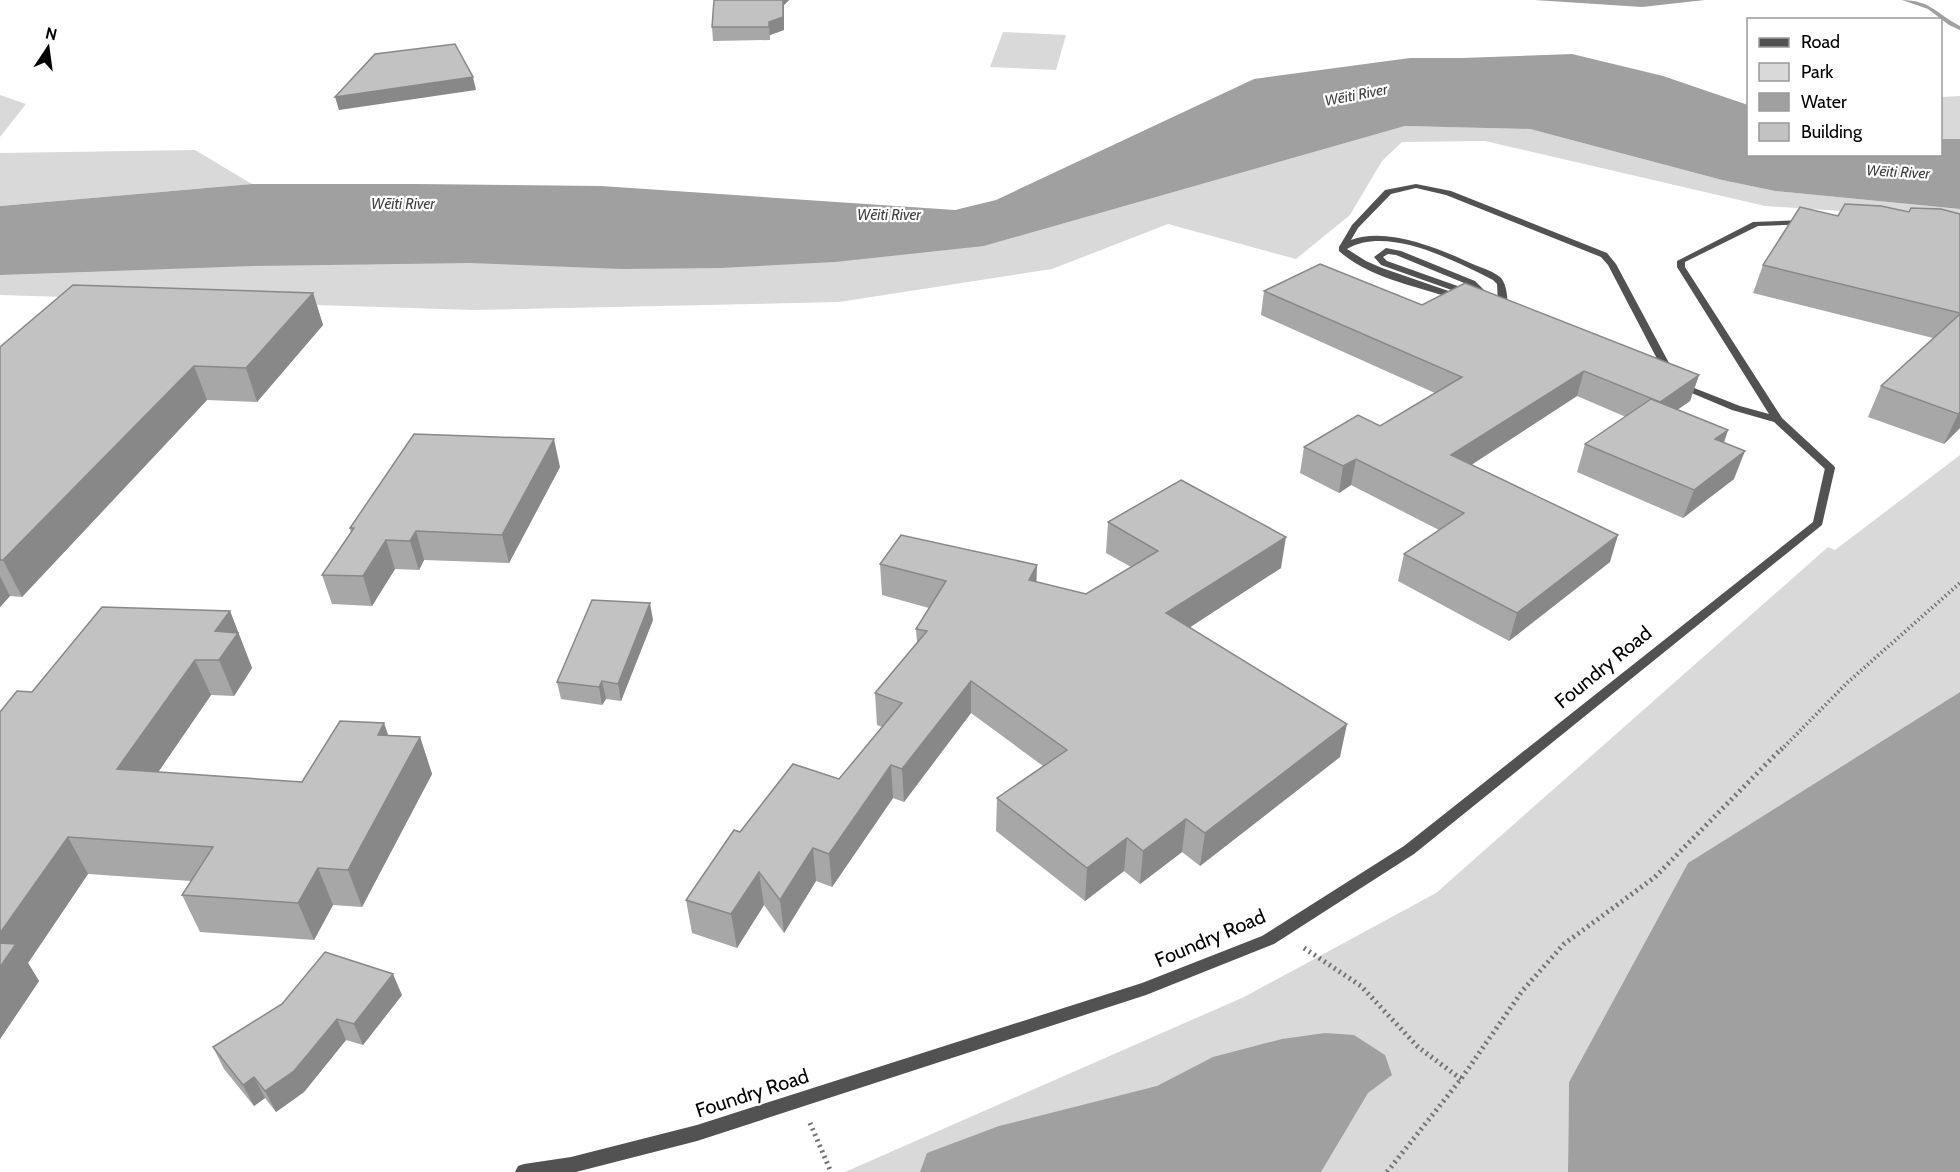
<svg xmlns="http://www.w3.org/2000/svg" width="1960" height="1172" viewBox="0 0 1960 1172" font-family="Cabin,sans-serif">
  <rect width="100%" height="100%" fill="#fff"/>
  <g fill="#d9d9d9">
    <polygon points="1003,32 1066,35 1056,70 990,67"/>
    <polygon points="0,95 26,104 0,137"/>
    <polygon points="1960,96 1960,139 1941,139 1940,97"/>
    <polygon points="1405,126 1530,129 1722,180 1775,191 1960,209 1960,219 1765,206 1485,141 1402,142 1382,161 1350,215 1296,259 1168,224 1052,269 839,302 473,310 0,295 0,225 984,246"/>
    <polygon points="195,150 252,184 0,206 0,153"/>
    <polygon points="1960,455 1960,692 1688,863 1569,1082 1568,1172 845,1172 1244,997 1436,893 1828,547 1835,550"/>
  </g>
  <g fill="#a0a0a0">
    <polygon points="1534,0 1705,0 1642,7"/>
    <polygon points="1572,54 1663,76 1748,105 1748,154 1940,154 1941,139 1960,139 1960,209 1775,191 1722,180 1530,129 1405,126 984,246 835,262 720,268 622,269 470,263 253,266 0,275 0,206 252,184 416,184 601,186 955,210 996,200 1254,79 1410,58 1462,58"/>
    <polygon points="1960,692 1960,1172 1568,1172 1569,1082 1688,863"/>
    <polygon points="1325,1033 1354,1035 1385,1055 1392,1075 1368,1093 1321,1172 920,1172 927,1153 999,1126 1157,1086 1213,1057 1282,1039"/>
  </g>
  <g fill="none" stroke-linecap="round" stroke-linejoin="round">
    <path fill="#a0a0a0" fill-rule="evenodd" d="M 1902,0 C 1930,0 1937,14 1960,26 L 1960,30 L 1949,25 L 1928,9 Z"/>
    <polyline stroke="#747474" stroke-width="4" stroke-dasharray="1.5 3" stroke-linecap="butt" points="1781,750 1848,682 1960,583"/>
    <g stroke="#747474" stroke-width="5" stroke-dasharray="2 4" stroke-linecap="butt">
      <polyline points="1304,948 1361,986 1418,1047 1461,1079"/>
      <polyline points="810,1123 831,1172"/>
      <polyline points="1387,1172 1461,1079 1523,990 1564,944 1655,877 1782,748"/>
    </g>
    <g fill="#525252" fill-rule="evenodd">
      <path d="M 1416,184 L 1451,191 L 1607,253 L 1616,264 L 1676,376 L 1674,378 L 1671,379 L 1666,376 L 1608,265 L 1601,257 L 1446,195 L 1416,188 L 1391,194 L 1358,228 L 1351,240 C 1388,226 1442,250 1475,265 C 1483,268 1494,272 1500,277 C 1508,284 1509,307 1506,316 L 1500,316 L 1460,293 L 1381,265 L 1374,257 L 1386,248 L 1401,251 L 1475,281 L 1498,304 L 1497,284 L 1493,280 C 1455,261 1388,225 1347,249 L 1366,261 L 1382,268 L 1463,296 L 1463,300 L 1457,300 C 1418,286 1370,279 1339,251 L 1339,247 L 1352,225 L 1385,190 ZM 1388,254 L 1396,255 L 1469,285 L 1482,298 L 1466,289 L 1387,261 L 1383,257 Z"/>
      <polygon points="1806,220 1810,222 1809,224 1758,226 1685,262 1685,267 1782,418 1834,466 1835,468 1834,470 1826,470 1774,422 1732,410 1675,386 1676,384 1684,384 1740,406 1769,414 1677,267 1677,261 1753,222"/>
    </g>
    <polygon fill="#525252" fill-rule="evenodd" points="1830,465 1835,468 1822,525 1414,854 1274,944 1146,995 697,1141 576,1172 515,1172 518,1166 524,1164 571,1157 697,1125 1142,983 1262,936 1404,846 1813,522 1825,468"/>
  </g>
  <g fill="#a7a7a7">
    <polygon points="714,0 789,0 784,5 784,30 770,35 770,40 713,41 712,27"/>
    <polygon points="1909,212 1960,214 1960,428 1944,444 1868,417 1881,386 1933,338 1753,293 1763,265 1838,216"/>
    <polygon points="1264,291 1422,305 1699,375 1690,401 1677,410 1728,430 1724,443 1734,479 1683,518 1577,472 1585,444 1626,417 1577,396 1471,465 1610,562 1509,641 1398,581 1404,554 1439,530 1351,485 1339,493 1300,473 1304,447 1380,426 1435,393 1261,315"/>
    <polygon points="313,293 323,325 257,402 207,400 22,597 10,596 0,607 0,347"/>
    <polygon points="560,467 509,563 424,560 419,570 395,569 372,606 332,604 322,575 351,533 350,528"/>
    <polygon points="1108,522 1281,568 1189,627 1340,757 1200,866 1182,852 1140,884 1124,871 1085,901 996,831 997,798 1043,766 971,713 904,802 893,798 832,887 816,881 784,933 764,905 737,948 692,933 686,900 740,832 839,779 882,727 877,725 875,693 917,643 916,629 929,608 882,595 880,564 1086,594 1131,567 1106,553"/>
    <polygon points="230,611 252,668 234,696 211,695 158,772 302,782 388,735 420,737 432,774 362,907 333,905 314,940 200,932 182,895 191,881 88,874 28,963 39,981 0,1039 0,712"/>
    <polygon points="653,620 621,701 606,699 602,705 561,699 557,682"/>
    <polygon points="402,995 363,1045 346,1040 304,1092 276,1112 265,1098 254,1106 224,1069 213,1047"/>
  </g>
  <g fill="#888">
    <polygon points="783,0 789,0 784,5 784,30 770,35 770,40 769,22"/>
    <polygon points="473,77 476,90 339,110 335,97"/>
    <polygon points="313,293 323,325 257,402 246,368"/>
    <polygon points="194,366 207,400 22,597 3,560"/>
    <polygon points="1584,371 1577,396 1445,482 1451,455"/>
    <polygon points="1699,375 1690,401 1651,428 1660,402"/>
    <polygon points="1960,412 1960,428 1944,444 1958,414"/>
    <polygon points="1728,430 1718,458 1715,439"/>
    <polygon points="554,439 560,467 509,563 502,535"/>
    <polygon points="1745,451 1734,479 1683,518 1694,490"/>
    <polygon points="1356,459 1351,485 1339,493 1343,466"/>
    <polygon points="416,531 424,560 419,570 410,541"/>
    <polygon points="1618,535 1610,562 1509,641 1517,613"/>
    <polygon points="1286,537 1281,568 1163,645 1166,613"/>
    <polygon points="386,540 395,569 372,606 363,576"/>
    <polygon points="1037,565 1036,597 1029,580"/>
    <polygon points="0,576 10,596 0,607"/>
    <polygon points="650,603 653,620 621,701 618,684"/>
    <polygon points="230,611 252,668 234,696 219,660 215,631"/>
    <polygon points="195,660 211,695 135,806 117,769"/>
    <polygon points="602,681 606,699 602,705 599,687"/>
    <polygon points="971,681 971,713 904,802 902,769"/>
    <polygon points="384,723 397,760 378,735"/>
    <polygon points="1347,724 1340,757 1200,866 1205,833"/>
    <polygon points="420,737 432,774 362,907 348,870"/>
    <polygon points="891,765 893,798 832,887 829,854"/>
    <polygon points="1186,819 1182,852 1140,884 1143,851"/>
    <polygon points="68,837 88,874 28,963 39,981 0,1039 0,933"/>
    <polygon points="1127,838 1124,871 1085,901 1087,868"/>
    <polygon points="813,848 816,881 784,933 780,900"/>
    <polygon points="318,868 333,905 314,940 298,903"/>
    <polygon points="759,872 764,905 737,948 731,914"/>
    <polygon points="393,974 402,995 363,1045 354,1024"/>
    <polygon points="337,1019 346,1040 304,1092 276,1112 265,1091"/>
    <polygon points="254,1077 265,1098 254,1106 243,1085"/>
  </g>
  <g fill="#c2c2c2" stroke="#888" stroke-width="1.5">
    <polygon points="714,0 783,0 783,17 769,22 769,27 712,27"/>
    <polygon points="455,44 473,77 335,97 375,54"/>
    <polygon points="1845,204 1881,206 1909,212 1911,208 1941,209 1960,214 1960,313 1763,265 1800,207 1838,216"/>
    <polygon points="1320,264 1422,305 1465,283 1699,375 1660,402 1584,371 1451,455 1618,535 1517,613 1404,554 1464,513 1356,459 1343,466 1304,447 1358,415 1380,426 1462,377 1264,291"/>
    <polygon points="73,285 313,293 246,368 194,366 3,560 0,560 0,347"/>
    <polygon points="1960,314 1960,412 1958,414 1881,386"/>
    <polygon points="1651,399 1728,430 1715,439 1745,451 1694,490 1585,444"/>
    <polygon points="414,434 554,439 502,535 416,531 410,541 386,540 363,576 322,575 354,528 350,528"/>
    <polygon points="1181,480 1286,537 1166,613 1347,724 1205,833 1186,819 1143,851 1127,838 1087,868 997,798 1067,750 971,681 902,769 891,765 829,854 813,848 780,900 759,872 731,914 686,900 734,830 740,832 793,764 839,779 902,703 875,693 927,631 916,629 946,581 880,564 901,535 1037,565 1029,580 1086,594 1158,551 1108,522"/>
    <polygon points="592,600 650,603 618,684 602,681 599,687 557,682"/>
    <polygon points="102,607 230,611 215,631 238,633 219,660 195,660 117,769 302,782 340,721 384,723 378,735 420,737 348,870 318,868 298,903 182,895 213,847 68,837 0,933 0,712 17,691 32,692"/>
    <polygon points="0,943 16,944 0,967"/>
    <polygon points="325,952 393,974 354,1024 337,1019 294,1071 265,1091 254,1077 243,1085 213,1047 282,1004"/>
  </g>
  <g text-anchor="middle" stroke-width="4.5" stroke-linejoin="round" paint-order="stroke">
    <g font-size="15" font-style="italic" fill="#414141" stroke="#fff">
      <text transform="translate(1356 95) rotate(-11)" y="5">Wēiti River</text>
      <text transform="translate(1898 172) rotate(3)" y="5">Wēiti River</text>
      <text x="403" y="209">Wēiti River</text>
      <text x="889" y="220">Wēiti River</text>
    </g>
    <g font-size="20" fill="#000" stroke="#fff">
      <text transform="translate(1603 667) rotate(-39)" y="7">Foundry Road</text>
      <text transform="translate(1210 938) rotate(-23)" y="7">Foundry Road</text>
      <text transform="translate(752 1093) rotate(-18)" y="7">Foundry Road</text>
    </g>
  </g>
  <rect x="1747" y="18" width="195" height="138" fill="#ffffff" stroke="#999999" stroke-width="1.5"/>
  <rect x="1759" y="38" width="30" height="9" fill="#525252" stroke="#999999" stroke-width="1.5"/>
  <text x="1801" y="48" font-size="18" fill="#000000">Road</text>
  <rect x="1759" y="63" width="30" height="18" fill="#d9d9d9" stroke="#999999" stroke-width="1.5"/>
  <text x="1801" y="78" font-size="18" fill="#000000">Park</text>
  <rect x="1759" y="93" width="30" height="18" fill="#a0a0a0" stroke="#999999" stroke-width="1.5"/>
  <text x="1801" y="108" font-size="18" fill="#000000">Water</text>
  <rect x="1759" y="123" width="30" height="18" fill="#c2c2c2" stroke="#999999" stroke-width="1.5"/>
  <text x="1801" y="138" font-size="18" fill="#000000">Building</text>
  <g transform="translate(48 48) rotate(13)" stroke="#ffffff" stroke-width="4.5" paint-order="stroke">
  <path d="M0-4.5L10 22L0 15L-10 22Z" fill="#000000"/>
  <text y="-9" font-size="16" font-weight="bold" text-anchor="middle" fill="#000000">N</text>
  </g>
</svg>
